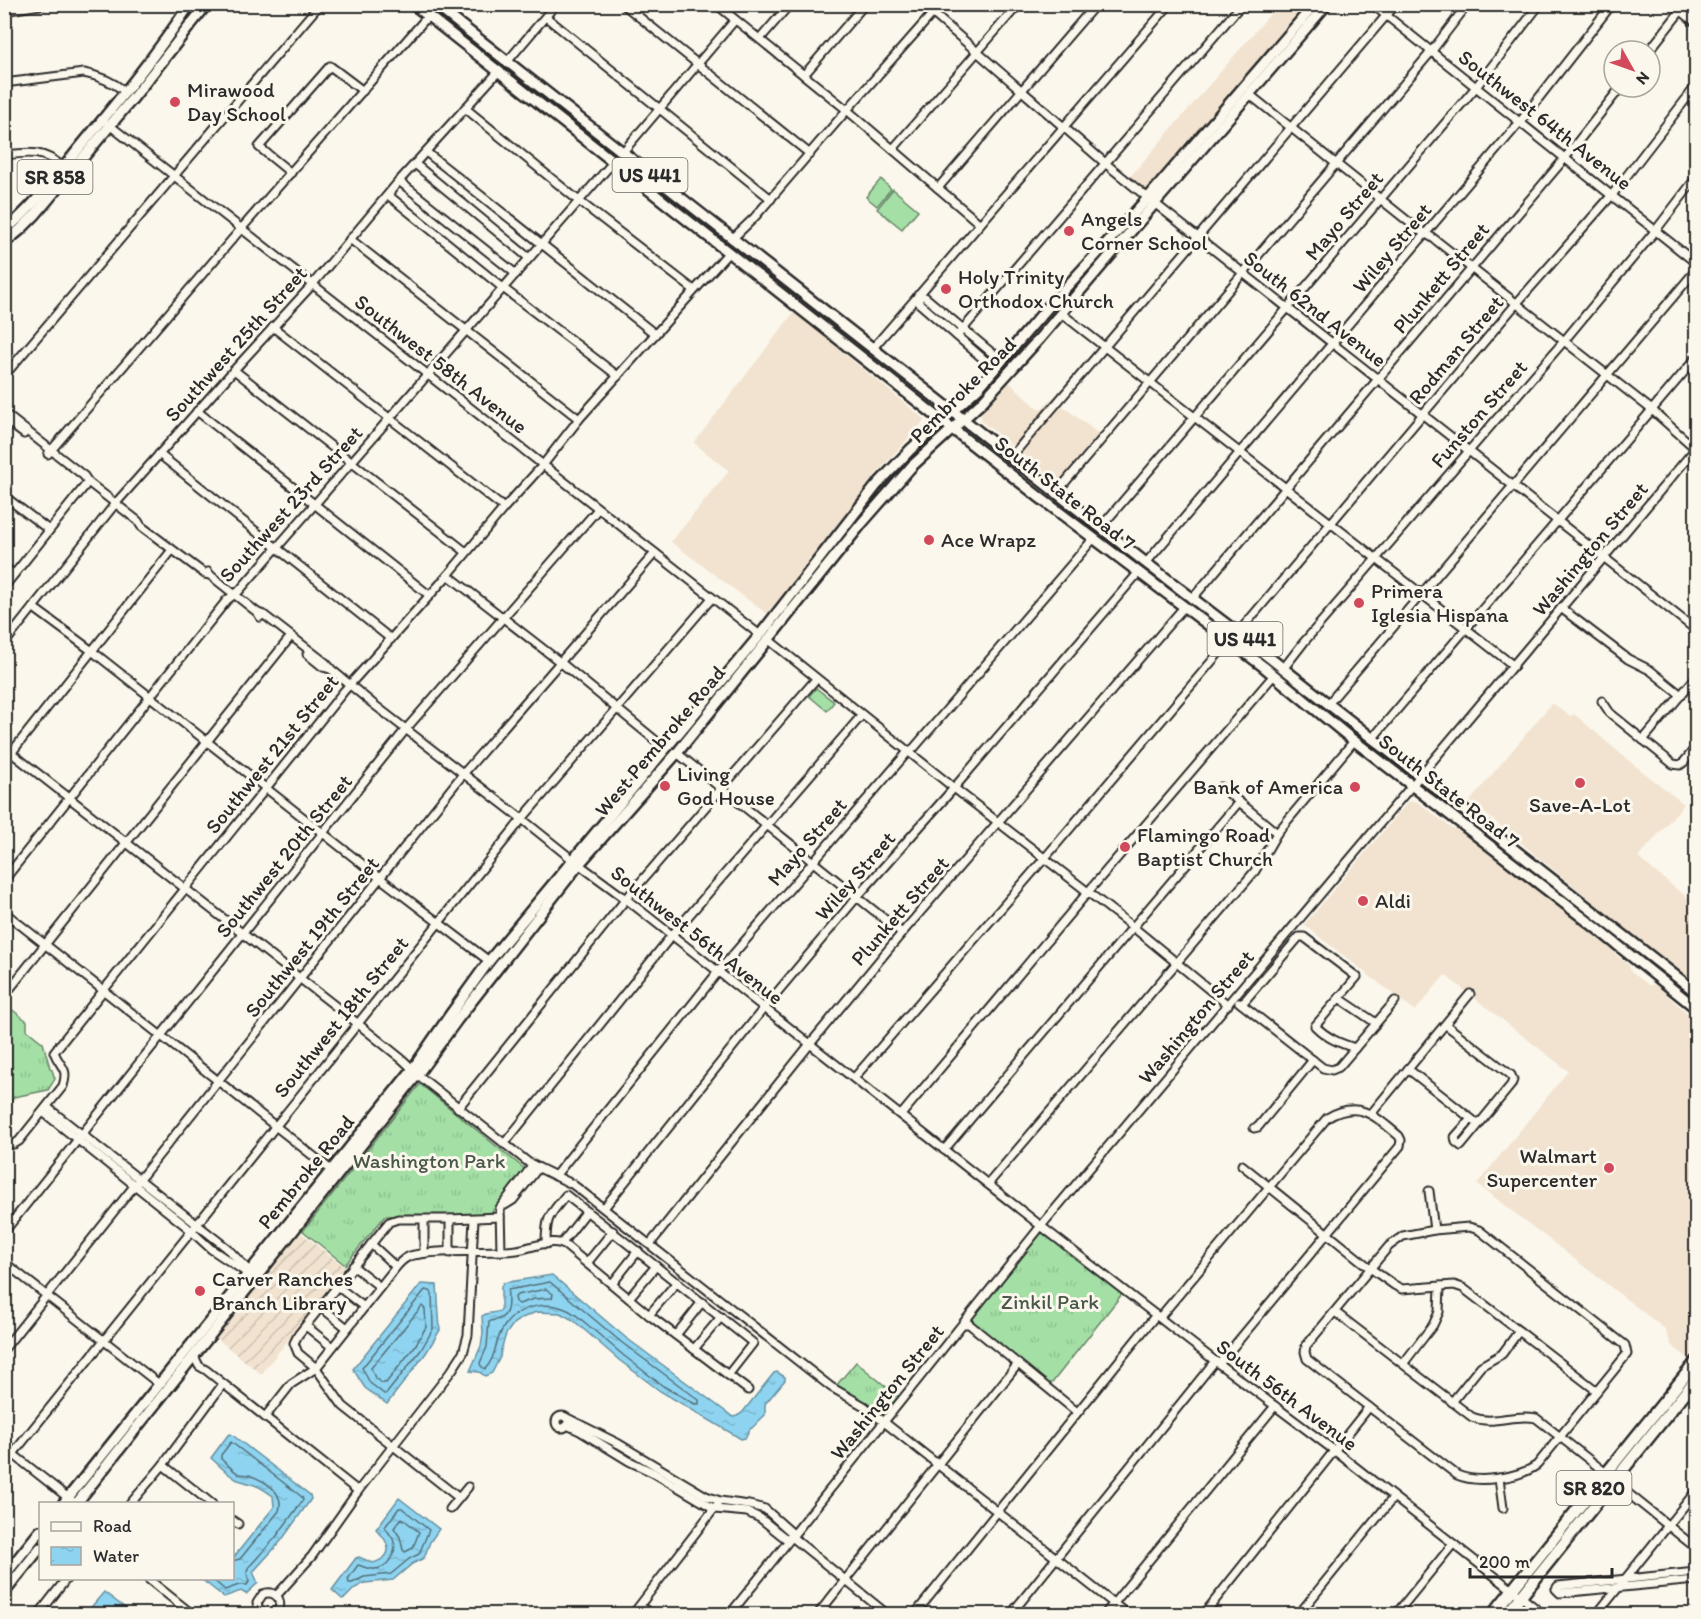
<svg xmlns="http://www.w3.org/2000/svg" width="1701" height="1619" viewBox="0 0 1701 1619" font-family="Itim,sans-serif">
  <defs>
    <pattern id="industrial-furrows" width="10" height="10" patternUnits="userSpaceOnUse" patternTransform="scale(1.5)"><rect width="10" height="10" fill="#f2e3d0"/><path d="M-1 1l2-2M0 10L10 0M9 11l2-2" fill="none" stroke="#d0c3b3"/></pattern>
    <pattern id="grass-tufts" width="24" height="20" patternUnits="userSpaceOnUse" patternTransform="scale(1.5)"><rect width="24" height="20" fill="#a4e0a6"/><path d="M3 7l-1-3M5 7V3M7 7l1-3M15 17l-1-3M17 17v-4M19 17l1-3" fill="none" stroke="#8dc08f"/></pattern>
    <pattern id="water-ripples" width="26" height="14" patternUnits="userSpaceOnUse" patternTransform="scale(1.5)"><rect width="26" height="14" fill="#8ed4f0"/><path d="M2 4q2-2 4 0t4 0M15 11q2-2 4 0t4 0" fill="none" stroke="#7bb6ce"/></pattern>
  </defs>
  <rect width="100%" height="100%" fill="#fbf7ec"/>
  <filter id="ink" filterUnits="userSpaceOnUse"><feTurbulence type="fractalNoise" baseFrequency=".0167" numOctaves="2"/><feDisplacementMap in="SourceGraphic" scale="12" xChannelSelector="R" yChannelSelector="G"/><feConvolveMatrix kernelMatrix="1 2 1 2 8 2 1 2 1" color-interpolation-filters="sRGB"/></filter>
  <g filter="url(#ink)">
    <g fill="#f2e3d0">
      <polygon points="1278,5 1309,5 1148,193 1129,178"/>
      <polygon points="794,312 925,420 877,473 767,614 671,542 729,471 694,443"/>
      <polygon points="1009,382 1040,410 1052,398 1099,434 1060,480 1056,480 982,422 981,416 983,410"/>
      <polygon points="1552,703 1570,716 1574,714 1628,760 1684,804 1638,858 1689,899 1696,890 1696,987 1470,801"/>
      <polygon points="1414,801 1418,802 1450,827 1463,833 1609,946 1616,955 1629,965 1631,972 1649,985 1658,985 1664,990 1671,999 1696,1020 1696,1349 1689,1359 1671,1345 1665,1329 1477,1184 1568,1071 1445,975 1415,1011 1304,925 1408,802"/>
    </g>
    <polygon fill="url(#industrial-furrows)" points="300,1232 346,1268 261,1374 216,1338"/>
    <g fill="url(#grass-tufts)" stroke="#688668" stroke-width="1.5">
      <polygon points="816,688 834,702 827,711 809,696"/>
      <polygon points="6,1005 27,1021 27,1030 43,1043 50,1068 52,1070 55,1079 48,1090 14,1097 5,1109 4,1007"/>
      <polygon points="420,1084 526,1170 490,1214 385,1216 345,1265 303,1231"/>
      <polygon points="1044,1233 1047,1234 1121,1289 1122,1294 1052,1383 1048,1383 972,1324 970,1319 1039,1234"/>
      <polygon points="856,1362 900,1398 887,1413 881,1416 835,1387"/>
    </g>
    <g fill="#a4e0a6" stroke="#688668" stroke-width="1.5">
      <polygon points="881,179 891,189 877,206 866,197"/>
      <polygon points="893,189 918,210 902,229 877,209"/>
    </g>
    <g fill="url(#water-ripples)" stroke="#6690a1" stroke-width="1.5">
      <path d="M 552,1275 L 625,1337 L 733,1417 L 737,1416 L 742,1413 L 774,1373 L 777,1372 L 785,1377 L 785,1380 L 765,1404 L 765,1415 L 752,1428 L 750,1429 L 745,1438 L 741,1439 L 660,1391 L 619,1360 L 573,1320 L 560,1313 L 536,1312 L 522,1318 L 514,1323 L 506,1334 L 501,1350 L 500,1357 L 492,1373 L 485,1376 L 479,1372 L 470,1371 L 481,1346 L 483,1333 L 482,1316 C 487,1312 495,1314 501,1310 L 501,1287 L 503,1283 Z"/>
      <polygon points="421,1284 437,1285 440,1330 426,1353 387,1404 365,1388 353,1369"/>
      <path d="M 231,1434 L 310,1495 L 311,1499 L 281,1541 L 253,1572 L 258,1583 L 246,1594 L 241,1591 L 224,1597 L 201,1579 L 232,1578 L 233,1558 L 274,1507 L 273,1496 C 260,1486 253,1484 238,1480 C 230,1477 218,1464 211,1458 L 228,1435 Z"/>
      <path d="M 399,1498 L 439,1529 L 430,1542 L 424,1558 L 412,1564 L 393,1580 L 365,1583 L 355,1588 L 345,1598 L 342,1599 L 332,1590 L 356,1558 L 359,1557 L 373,1563 C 396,1556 389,1542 376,1529 Z"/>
      <polygon points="104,1592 133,1614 92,1614 88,1611"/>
    </g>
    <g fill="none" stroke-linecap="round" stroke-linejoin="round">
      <g stroke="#536f7a" stroke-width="1.5">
        <path d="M 550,1282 L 621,1342 L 699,1400 L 699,1404 L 695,1404 L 663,1386 L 623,1355 L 576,1315 C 553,1298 516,1304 502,1330 C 495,1342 495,1360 485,1369 L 481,1366 L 480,1363 L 487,1347 L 489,1322 C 492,1320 496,1320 499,1319 C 511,1314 507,1300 508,1290 Z"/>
        <polygon points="546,1289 553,1294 552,1298 534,1299 519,1304 516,1302 515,1297 517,1295"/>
        <polygon points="425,1290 430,1291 432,1293 433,1329 421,1350 387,1393 384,1394 370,1383 362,1368"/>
        <polygon points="422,1306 425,1309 426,1327 415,1346 386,1383 382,1383 375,1378 371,1368"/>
        <path d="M 399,1508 L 402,1508 L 429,1530 L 419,1554 L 409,1559 L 391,1574 L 364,1577 L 352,1583 L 349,1583 L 348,1579 L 358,1565 C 362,1566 367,1569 372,1569 C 387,1570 399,1553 393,1539 C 391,1535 387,1531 385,1527 Z"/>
        <polygon points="402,1518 419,1532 413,1548 405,1552 403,1550 400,1537 394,1528"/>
        <path d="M 211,1578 L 225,1590 L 239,1585 L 247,1585 L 249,1582 L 247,1573 L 248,1568 L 276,1537 L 303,1500 L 302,1497 L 231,1442 L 221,1455 L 221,1459 C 226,1463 233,1471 239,1474 C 242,1475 246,1474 249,1475 C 265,1481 285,1492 279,1511 L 240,1559 L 232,1561"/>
      </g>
      <g stroke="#2b2b2b" stroke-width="11">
        <g id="minor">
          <polyline points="623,4 810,154"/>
          <polyline points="716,4 847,110 980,224"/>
          <polyline points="922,4 1105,163 1148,198 1696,630"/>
          <polyline points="1372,4 1696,263"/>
          <polyline points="1673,4 1696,23"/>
          <polyline points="4,11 46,4"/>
          <polyline points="546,17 771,199"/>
          <polyline points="760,39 790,4"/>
          <polyline points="1649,51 1686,4"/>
          <polyline points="507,62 556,4"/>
          <polyline points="804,75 865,4"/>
          <path d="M 4,83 L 84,73 C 100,76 113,82 126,92"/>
          <polyline points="1249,94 1419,230 1433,238 1652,410 1696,449"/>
          <polyline points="465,108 579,201 694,290"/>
          <polyline points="108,124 760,635"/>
          <polyline points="893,149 1019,4"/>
          <polyline points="426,152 655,334"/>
          <polyline points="622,153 735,20"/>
          <path d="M 4,155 C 30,152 43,150 63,167"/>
          <polyline points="415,164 529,258"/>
          <polyline points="291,173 259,147 330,66 363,91"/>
          <polyline points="399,181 516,274"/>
          <polyline points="938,188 1096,4"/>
          <polyline points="388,195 503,288 618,376"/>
          <polyline points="350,239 579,419"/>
          <polyline points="732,239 754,218 847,110 941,4"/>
          <polyline points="1061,313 1514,666"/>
          <polyline points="273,327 504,508"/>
          <polyline points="957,336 1242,4"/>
          <polyline points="873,348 1170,4"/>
          <polyline points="234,370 466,552"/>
          <polyline points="990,374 991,369 988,363 919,303 918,295 925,297 992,353 1000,356 1007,354"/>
          <polyline points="4,376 320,4"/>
          <polyline points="197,411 429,595"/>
          <polyline points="4,413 84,476 88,482 138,521 141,526 205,574 210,575"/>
          <polyline points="4,419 24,434"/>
          <polyline points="48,454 241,229 428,16"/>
          <polyline points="159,454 391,639"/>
          <polyline points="1011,457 1396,4"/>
          <polyline points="1056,493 1431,52 1468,4"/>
          <polyline points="4,496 49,530"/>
          <polyline points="1101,527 1476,87 1540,4"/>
          <polyline points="1146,563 1520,122 1612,4"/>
          <polyline points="4,567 14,574"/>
          <polyline points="208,572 210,575 258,613 260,617"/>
          <polyline points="448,575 560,662 666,749"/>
          <polyline points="4,587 88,482"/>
          <polyline points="1192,599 1565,158 1621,87"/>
          <polyline points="34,608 92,651 380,878 489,961"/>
          <polyline points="1561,608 1628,659 1650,670 1681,695"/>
          <polyline points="258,613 264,615 326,663 332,670 372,703 522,819 573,860 626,899 1041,1226 1215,1361 1335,1451 1543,1614"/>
          <polyline points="1238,633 1516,304 1612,195 1696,86"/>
          <polyline points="769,640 954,788 1133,927 1228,1005"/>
          <polyline points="4,644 115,504 234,370 312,285 399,181 499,71"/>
          <polyline points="307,654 323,667 330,669"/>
          <polyline points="1283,669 1304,642 1564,341 1656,230 1696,178"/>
          <polyline points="1602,701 1610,713 1673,764 1680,765 1684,762 1696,747"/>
          <polyline points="1328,704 1696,270"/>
          <polyline points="1372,739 1696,358"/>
          <polyline points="1643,740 1696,677"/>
          <polyline points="4,747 357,1023 403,1060 424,1080 529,1163 572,1184 580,1190 831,1387 864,1406 884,1422 1127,1614"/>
          <polyline points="677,753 902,933"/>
          <polyline points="4,762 172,550"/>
          <polyline points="1221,787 1277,833"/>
          <polyline points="4,880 227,600 239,591 614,161"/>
          <polyline points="4,912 331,1170"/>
          <polyline points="4,996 288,640"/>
          <polyline points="1339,998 1376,1023"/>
          <polyline points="1239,1002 1323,1068 1332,1070 1339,1067 1395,1001"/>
          <path d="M 1242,1004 L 1299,937 L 1304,937 L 1357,977 L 1315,1026 C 1327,1038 1339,1043 1355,1048"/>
          <polyline points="1446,1025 1511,1075 1513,1080 1511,1085 1461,1146 1456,1142 1455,1137 1471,1119"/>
          <polyline points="1408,1069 1474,1121"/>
          <polyline points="854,1078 1044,859 1229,641"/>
          <polyline points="47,1107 227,1248 250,1272"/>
          <polyline points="458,1108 626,899 816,679"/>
          <polyline points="43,1112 187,1227 211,1249 244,1271 253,1273"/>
          <polyline points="1371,1114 1470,994"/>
          <polyline points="901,1115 1088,892 1274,675"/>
          <polyline points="1254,1128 1258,1127 1313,1060"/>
          <path d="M 4,1143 L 14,1144 L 19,1141 L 63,1086 C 69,1067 60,1068 54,1052 L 344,691 L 448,575 L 504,508 L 543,465 L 579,419 L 729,252"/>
          <polyline points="504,1144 672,935 862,715"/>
          <polyline points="944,1150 1239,802"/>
          <polyline points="1242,1165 1370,1268 1394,1285 1402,1289 1454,1285 1463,1288 1597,1391"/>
          <polyline points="555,1176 718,972 906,754 914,748 1094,538"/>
          <polyline points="988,1184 1255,871 1277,833 1354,741"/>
          <polyline points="1429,1191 1434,1230"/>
          <polyline points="505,1205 513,1200 538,1168"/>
          <polyline points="604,1208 764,1008 857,897 954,788 1139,572"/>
          <polyline points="450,1219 450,1253"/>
          <polyline points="424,1220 424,1253"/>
          <path d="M 1469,1227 L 1479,1230 L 1625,1345 L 1627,1354 L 1537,1465 C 1519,1478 1478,1484 1457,1475 L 1307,1359 L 1305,1352 L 1306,1346 L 1389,1246 L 1403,1236 L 1434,1230 Z"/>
          <polyline points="4,1232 406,729 598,509"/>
          <polyline points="562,1243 587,1211"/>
          <polyline points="371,1244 396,1267"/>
          <path d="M 546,1244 C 546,1216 549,1216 566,1195 L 753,1343 L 728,1375"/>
          <polyline points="650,1244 810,1044 902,933 1184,607"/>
          <polyline points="501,1251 500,1208 533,1165"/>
          <polyline points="4,1262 159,1384"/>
          <polyline points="587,1263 613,1231"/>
          <polyline points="353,1266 380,1287"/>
          <polyline points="612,1284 638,1251"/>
          <polyline points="337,1286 364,1307"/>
          <polyline points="629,1298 656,1266"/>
          <polyline points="321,1307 347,1328"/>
          <path d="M 1335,1312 L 1472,1417 C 1493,1426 1514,1413 1536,1418 L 1606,1473"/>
          <polyline points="649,1315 677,1282"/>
          <path d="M 1160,1317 L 1327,1118 C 1359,1099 1375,1116 1399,1136 L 1401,1140 L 1400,1146 L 1219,1364"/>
          <polyline points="964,1324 969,1324 1077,1412"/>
          <polyline points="306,1326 332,1347"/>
          <polyline points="676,1335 702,1302"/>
          <polyline points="4,1349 463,774 655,553"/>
          <polyline points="694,1349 721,1317"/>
          <polyline points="194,1356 199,1366 206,1370 358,1491"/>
          <polyline points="1403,1364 1433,1325 1439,1312 1440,1286"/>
          <polyline points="1452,1402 1481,1366 1502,1354 1519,1331"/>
          <circle cx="562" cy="1422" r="6"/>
          <path d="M 265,1417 L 291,1384 L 316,1368 L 396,1267 C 401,1261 406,1256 414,1255 C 446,1248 484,1254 517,1250 C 531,1248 553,1237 566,1246 L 649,1315 L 748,1390"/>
          <polyline points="565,1417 619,1444 706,1496 720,1501 749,1505 765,1509 791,1532 792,1537"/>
          <polyline points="567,1425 580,1431 629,1461 654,1473 715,1509 747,1512 760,1518 785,1538 792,1537"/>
          <polyline points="4,1447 76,1504"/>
          <polyline points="4,1465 522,819 712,598"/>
          <polyline points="163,1465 212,1504"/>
          <polyline points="1499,1478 1503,1508"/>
          <polyline points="1614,1482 1696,1548"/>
          <polyline points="459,1498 343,1406 316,1368 298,1353 294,1343 298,1335 389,1222 398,1219 450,1219 500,1217"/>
          <polyline points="130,1504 163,1465 223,1384"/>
          <polyline points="450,1509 468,1487"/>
          <polyline points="232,1520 238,1524"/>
          <polyline points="792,1537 887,1614"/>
          <polyline points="1696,1572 1558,1586 1556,1589 1560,1593 1696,1580"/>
          <polyline points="147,1578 192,1614"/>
          <polyline points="277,1595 312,1556 358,1491 452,1370 463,1353 468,1335 474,1219"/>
          <polyline points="640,1606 651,1614"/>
          <polyline points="39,1614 67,1578"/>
          <path d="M 265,1614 L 259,1610 L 257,1603 L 263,1594 C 274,1590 282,1598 279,1609 L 272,1614"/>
          <polyline points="633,1614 717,1505"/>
          <polyline points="730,1614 1041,1226 1696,448"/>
          <polyline points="818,1614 1018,1364"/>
          <polyline points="915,1614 1156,1315"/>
          <polyline points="1011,1614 1215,1361"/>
          <polyline points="1105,1614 1275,1406"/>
          <polyline points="1204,1614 1369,1407"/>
          <polyline points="1299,1614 1393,1498"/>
          <polyline points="1396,1614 1453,1544"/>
          <polyline points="1597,1614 1696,1491"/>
          <polyline points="1693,1614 1696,1611"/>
        </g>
      </g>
      <g stroke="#2b2b2b" stroke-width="14">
        <g id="major">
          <polyline points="413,4 1039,497 1264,667 1348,736 1595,927 1696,1008"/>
          <polyline points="434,4 1146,563 1238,633 1696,992"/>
          <path d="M 4,231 C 34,207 57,175 81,146 C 119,100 157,54 190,4"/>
          <polyline points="4,243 20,230 35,215 133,98 207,4"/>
          <polyline points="63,1504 412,1070 450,1015 489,961 760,635 876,486 910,450 979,387 1049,306 1148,198 1315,4"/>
          <polyline points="76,1504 417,1075 457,1020 579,864 677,753 862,523 912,466 981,403 1039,339 1155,203 1327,4"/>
          <polyline points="4,1576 40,1531"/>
          <polyline points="4,1593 40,1548"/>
        </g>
      </g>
      <g stroke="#2b2b2b" stroke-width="15">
        <g id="highway">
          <polyline points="1493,1614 1696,1362"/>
          <polyline points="1507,1614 1696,1379"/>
        </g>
      </g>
      <use href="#minor" stroke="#fbf7ec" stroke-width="7"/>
      <use href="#major" stroke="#fbf7ec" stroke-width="9"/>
      <use href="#highway" stroke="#fbf7ec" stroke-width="10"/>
    </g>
  </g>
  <g fill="#d1495b" stroke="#fbf7ec" stroke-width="2">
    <circle cx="175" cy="102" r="6"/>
    <circle cx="1069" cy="231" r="6"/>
    <circle cx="946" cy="289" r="6"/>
    <circle cx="929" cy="540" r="6"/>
    <circle cx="1359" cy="603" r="6"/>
    <circle cx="1580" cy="783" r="6"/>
    <circle cx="665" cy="786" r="6"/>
    <circle cx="1355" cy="787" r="6"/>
    <circle cx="1125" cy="847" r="6"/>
    <circle cx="1363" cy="901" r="6"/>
    <circle cx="1609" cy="1168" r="6"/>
    <circle cx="200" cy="1291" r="6"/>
  </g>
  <g text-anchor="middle" stroke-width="6" stroke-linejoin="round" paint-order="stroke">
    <g fill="#fbf7ec" stroke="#696865" stroke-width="1.5">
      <rect x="612.5" y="158" width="75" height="34" rx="4.5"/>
      <rect x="17.5" y="160" width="75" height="34" rx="4.5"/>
      <rect x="1207.5" y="622" width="75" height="34" rx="4.5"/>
      <rect x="1556.5" y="1471" width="75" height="34" rx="4.5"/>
    </g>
    <g font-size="20" font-weight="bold" fill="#2b2b2b">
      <text x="650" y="182">US 441</text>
      <text x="55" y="184">SR 858</text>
      <text x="1245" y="646">US 441</text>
      <text x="1594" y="1495">SR 820</text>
    </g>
    <g font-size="21" fill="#2b2b2b" stroke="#fbf7ec" text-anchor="start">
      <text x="187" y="97">Mirawood<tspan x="187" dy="24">Day School</tspan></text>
      <text x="1081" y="226">Angels<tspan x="1081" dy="24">Corner School</tspan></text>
      <text x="958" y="284">Holy Trinity<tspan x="958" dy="24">Orthodox Church</tspan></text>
      <text x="941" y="547">Ace Wrapz</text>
      <text x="1371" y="598">Primera<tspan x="1371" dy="24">Iglesia Hispana</tspan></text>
      <text x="677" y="781">Living<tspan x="677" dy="24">God House</tspan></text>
      <text x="1343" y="794" text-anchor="end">Bank of America</text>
      <text x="1580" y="812" text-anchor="middle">Save-A-Lot</text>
      <text x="1137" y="842">Flamingo Road<tspan x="1137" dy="24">Baptist Church</tspan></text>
      <text x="1375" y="908">Aldi</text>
      <text x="1597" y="1163" text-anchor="end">Walmart<tspan x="1597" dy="24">Supercenter</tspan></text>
      <text x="212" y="1286">Carver Ranches<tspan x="212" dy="24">Branch Library</tspan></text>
    </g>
    <g font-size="21" fill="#2b2b2b" stroke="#fbf7ec">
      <text transform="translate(1545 120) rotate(38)" y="7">Southwest 64th Avenue</text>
      <text transform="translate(1344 216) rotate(-50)" y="7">Mayo Street</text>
      <text transform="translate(1392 248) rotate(-50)" y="7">Wiley Street</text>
      <text transform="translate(1441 278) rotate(-50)" y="7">Plunkett Street</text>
      <text transform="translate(1315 309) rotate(38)" y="7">South 62nd Avenue</text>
      <text transform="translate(236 344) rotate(-48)" y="7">Southwest 25th Street</text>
      <text transform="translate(1456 350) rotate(-50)" y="7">Rodman Street</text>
      <text transform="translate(441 364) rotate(38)" y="7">Southwest 58th Avenue</text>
      <text transform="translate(963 390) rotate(-45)" y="7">Pembroke Road</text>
      <text transform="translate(1479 414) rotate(-49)" y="7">Funston Street</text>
      <text transform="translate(1065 493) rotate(38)" y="7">South State Road 7</text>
      <text transform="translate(291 504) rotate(-48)" y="7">Southwest 23rd Street</text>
      <text transform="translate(1590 549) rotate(-50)" y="7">Washington Street</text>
      <text transform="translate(660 741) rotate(-50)" y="7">West Pembroke Road</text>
      <text transform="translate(272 754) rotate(-51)" y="7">Southwest 21st Street</text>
      <text transform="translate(1449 791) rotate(38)" y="7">South State Road 7</text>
      <text transform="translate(807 842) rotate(-49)" y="7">Mayo Street</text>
      <text transform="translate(284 856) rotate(-51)" y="7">Southwest 20th Street</text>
      <text transform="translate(855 876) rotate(-49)" y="7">Wiley Street</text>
      <text transform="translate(900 911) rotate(-49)" y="7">Plunkett Street</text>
      <text transform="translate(697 935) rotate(38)" y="7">Southwest 56th Avenue</text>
      <text transform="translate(312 937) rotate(-51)" y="7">Southwest 19th Street</text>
      <text transform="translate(341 1017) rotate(-51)" y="7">Southwest 18th Street</text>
      <text transform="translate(1196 1017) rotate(-50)" y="7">Washington Street</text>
      <text transform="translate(306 1172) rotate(-51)" y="7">Pembroke Road</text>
      <text transform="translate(887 1392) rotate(-51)" y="7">Washington Street</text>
      <text transform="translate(1287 1395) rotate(37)" y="7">South 56th Avenue</text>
    </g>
    <g font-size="21" fill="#49584a" stroke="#fbf7ec">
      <text x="429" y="1168">Washington Park</text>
      <text x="1050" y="1309">Zinkil Park</text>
    </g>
  </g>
  <rect width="1701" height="1619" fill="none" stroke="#fbf7ec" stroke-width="24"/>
  <rect x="12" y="12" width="1677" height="1595" fill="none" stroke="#2b2b2b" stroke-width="2" filter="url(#ink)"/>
  <rect x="39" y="1502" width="195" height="78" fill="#fbf7ec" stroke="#a8a59f" stroke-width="1.5"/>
  <rect x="51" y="1522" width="30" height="9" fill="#fbf7ec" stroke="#a8a59f" stroke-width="1.5"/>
  <text x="93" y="1532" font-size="18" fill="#2b2b2b">Road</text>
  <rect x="51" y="1547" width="30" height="18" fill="url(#water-ripples)" stroke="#a8a59f" stroke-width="1.5"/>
  <text x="93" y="1562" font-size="18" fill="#2b2b2b">Water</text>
  <g transform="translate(1632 69) rotate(130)"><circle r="28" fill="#fbf7ec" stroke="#a8a59f" stroke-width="1.5"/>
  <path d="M0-4.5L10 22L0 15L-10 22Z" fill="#d1495b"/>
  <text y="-9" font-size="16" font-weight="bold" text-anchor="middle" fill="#2b2b2b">N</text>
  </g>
  <path d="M1470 1568v9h142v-9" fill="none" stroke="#2b2b2b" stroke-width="3"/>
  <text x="1479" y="1568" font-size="18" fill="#2b2b2b" stroke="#fbf7ec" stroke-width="4.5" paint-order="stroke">200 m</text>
</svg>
